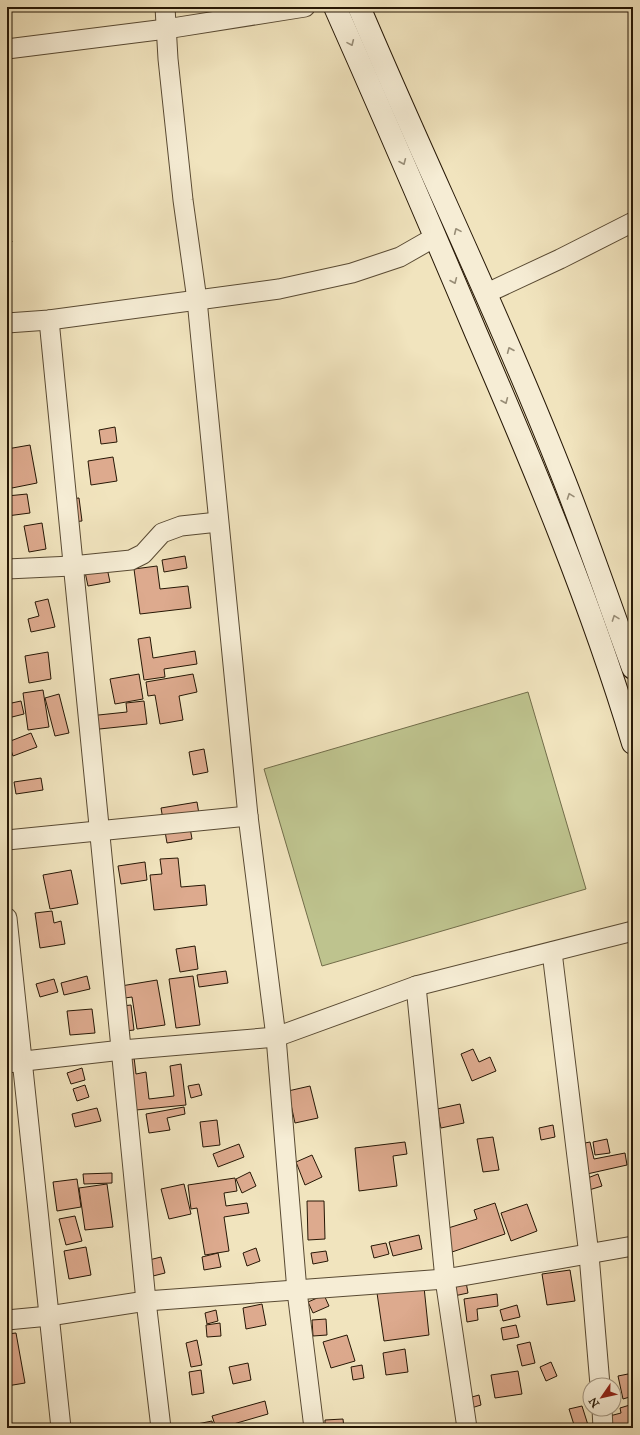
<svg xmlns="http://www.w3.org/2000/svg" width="640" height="1435" viewBox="0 0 640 1435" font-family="'IM FELL Great Primer',serif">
  <rect width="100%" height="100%" fill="#f1e4be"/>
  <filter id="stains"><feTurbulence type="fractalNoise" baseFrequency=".005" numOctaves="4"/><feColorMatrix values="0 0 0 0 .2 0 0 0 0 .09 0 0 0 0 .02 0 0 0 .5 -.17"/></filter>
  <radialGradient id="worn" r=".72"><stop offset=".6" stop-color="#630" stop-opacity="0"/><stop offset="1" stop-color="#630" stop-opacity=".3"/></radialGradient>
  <polygon fill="#bec38e" stroke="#726d4a" points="528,692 586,889 322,966 264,769"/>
  <g fill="#ddaa8e" stroke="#261705">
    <polygon points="8,232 12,242 7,244 7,233"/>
    <polygon points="115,427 117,442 101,444 99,430"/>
    <polygon points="30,445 37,483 7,489 7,449"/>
    <polygon points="113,457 117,481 91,485 88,461"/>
    <polygon points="27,494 30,513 7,516 7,496"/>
    <polygon points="79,498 82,521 72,522 69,499"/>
    <polygon points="42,523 46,549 29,552 24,526"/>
    <polygon points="185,556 187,568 164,572 162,560"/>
    <polygon points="157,566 160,589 188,586 191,608 140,614 134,569"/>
    <polygon points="107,568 110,582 88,586 85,572"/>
    <polygon points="48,599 55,627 31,632 28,619 39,616 35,602"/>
    <polygon points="150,637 153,658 195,651 197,664 164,669 165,677 144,680 138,639"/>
    <polygon points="48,652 51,679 29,683 25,656"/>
    <polygon points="139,674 143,699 115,704 110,679"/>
    <polygon points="193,674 197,692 179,696 183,720 160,724 155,695 148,696 146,682"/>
    <polygon points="43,690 49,727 28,730 23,693"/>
    <polygon points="59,694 69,733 55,736 45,698"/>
    <polygon points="21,701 24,714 8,718 7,704"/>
    <polygon points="144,701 147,724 90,730 89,716 127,712 126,703"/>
    <polygon points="31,733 37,747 13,756 8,742"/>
    <polygon points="204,749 208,772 193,775 189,752"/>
    <polygon points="41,778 43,790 16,794 14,782"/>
    <polygon points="197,802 199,814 188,816 192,839 167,843 161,808"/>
    <polygon points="178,858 181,887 205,885 207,905 154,910 150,875 162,874 160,859"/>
    <polygon points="145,862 147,880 121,884 118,866"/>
    <polygon points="71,870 78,904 50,909 43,875"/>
    <polygon points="52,911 54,923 61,921 65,944 40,948 35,913"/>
    <polygon points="195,946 198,969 180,972 176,949"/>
    <polygon points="226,971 228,983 199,987 197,975"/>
    <polygon points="87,976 90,989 64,995 61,983"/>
    <polygon points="193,976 200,1025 176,1028 169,979"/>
    <polygon points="54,979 58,992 40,997 36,984"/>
    <polygon points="157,980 165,1025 137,1029 132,997 111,1000 109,988"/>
    <polygon points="131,1005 134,1030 116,1032 113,1007"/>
    <polygon points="92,1009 95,1033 70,1035 67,1011"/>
    <polygon points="473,1049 479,1062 490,1057 496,1071 472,1081 461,1054"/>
    <polygon points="134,1057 136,1074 146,1072 149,1099 174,1096 170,1066 181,1064 186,1105 126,1111 120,1059"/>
    <polygon points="82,1068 85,1080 71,1084 67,1073"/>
    <polygon points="199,1084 202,1095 191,1098 188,1086"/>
    <polygon points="85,1085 89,1097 77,1101 73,1089"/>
    <polygon points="310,1086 318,1118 295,1123 288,1091"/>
    <polygon points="460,1104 464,1123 441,1128 437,1109"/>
    <polygon points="184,1107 185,1114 167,1118 170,1130 149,1133 146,1114"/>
    <polygon points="97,1108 101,1121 75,1127 72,1114"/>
    <polygon points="217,1120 220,1145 203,1147 200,1122"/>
    <polygon points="553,1125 555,1137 541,1140 539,1128"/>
    <polygon points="493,1137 499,1170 483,1172 477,1139"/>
    <polygon points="607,1139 610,1153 595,1155 593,1142"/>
    <polygon points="405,1142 407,1154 393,1156 397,1186 359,1191 355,1148"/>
    <polygon points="590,1142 594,1159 625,1153 627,1165 587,1174 580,1144"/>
    <polygon points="239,1144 244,1157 218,1167 213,1154"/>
    <polygon points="312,1155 322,1177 305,1185 296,1162"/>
    <polygon points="250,1172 256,1186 242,1193 236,1179"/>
    <polygon points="112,1173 112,1183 84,1184 83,1174"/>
    <polygon points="598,1174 602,1186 589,1190 585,1179"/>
    <polygon points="235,1178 237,1191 224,1193 226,1206 247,1203 249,1213 224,1217 229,1251 205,1255 197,1208 191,1209 188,1185"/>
    <polygon points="77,1179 81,1207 57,1211 53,1182"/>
    <polygon points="107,1184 113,1227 85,1230 79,1188"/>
    <polygon points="184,1184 191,1214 169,1219 161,1189"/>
    <polygon points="307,1201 324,1201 325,1239 308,1240"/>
    <polygon points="495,1203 505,1234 452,1252 445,1229 477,1219 474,1210"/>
    <polygon points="527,1204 537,1231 511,1241 501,1213"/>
    <polygon points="75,1216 82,1241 66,1245 59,1219"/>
    <polygon points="419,1235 422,1249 393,1256 389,1242"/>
    <polygon points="8,1236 10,1250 7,1250 7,1237"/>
    <polygon points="386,1243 389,1254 374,1258 371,1246"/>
    <polygon points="86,1247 91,1275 69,1279 64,1251"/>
    <polygon points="256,1248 260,1261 247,1266 243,1253"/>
    <polygon points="326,1251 328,1261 313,1264 311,1253"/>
    <polygon points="218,1253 221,1267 204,1270 202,1257"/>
    <polygon points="161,1257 165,1273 141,1279 137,1263"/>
    <polygon points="570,1270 575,1301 547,1305 542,1274"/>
    <polygon points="466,1282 468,1293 454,1296 452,1284"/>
    <polygon points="424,1287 429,1335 384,1341 377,1293"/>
    <polygon points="497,1294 498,1306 477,1309 478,1320 467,1322 464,1299"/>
    <polygon points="324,1295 329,1306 313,1313 308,1302"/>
    <polygon points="262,1304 266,1325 246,1329 243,1308"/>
    <polygon points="517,1305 520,1317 503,1321 500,1310"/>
    <polygon points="216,1310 218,1321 207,1324 205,1313"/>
    <polygon points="326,1319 327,1335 313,1336 312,1320"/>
    <polygon points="220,1323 221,1336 207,1337 206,1325"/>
    <polygon points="516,1325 519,1337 503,1340 501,1328"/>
    <polygon points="16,1333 25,1383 7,1386 7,1334"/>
    <polygon points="347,1335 355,1361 331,1368 323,1342"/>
    <polygon points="197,1340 202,1365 191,1367 186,1343"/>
    <polygon points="530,1342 535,1363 522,1366 517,1345"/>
    <polygon points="405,1349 408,1372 386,1375 383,1353"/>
    <polygon points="551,1362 557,1376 546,1381 540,1367"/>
    <polygon points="248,1363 251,1380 233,1384 229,1367"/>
    <polygon points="362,1365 364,1378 353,1380 351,1367"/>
    <polygon points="201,1370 204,1393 192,1395 189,1372"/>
    <polygon points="518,1371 522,1394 495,1398 491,1375"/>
    <polygon points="633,1373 633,1396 623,1399 618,1376"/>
    <polygon points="479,1395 481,1405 468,1409 465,1399"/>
    <polygon points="265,1401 268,1414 230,1425 231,1428 216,1428 212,1416"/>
    <polygon points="633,1404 633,1428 604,1428 602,1418 621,1413 620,1408"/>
    <polygon points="582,1406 588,1425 575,1428 569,1409"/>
    <polygon points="343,1419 344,1428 325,1428 325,1420"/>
    <polygon points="212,1421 213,1428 192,1428 192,1425"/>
  </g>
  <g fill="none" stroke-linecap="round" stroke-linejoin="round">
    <g stroke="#594a33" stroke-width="21">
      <g id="street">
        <polyline points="165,7 168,59 183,200 197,300 248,816 276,1037 297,1291 314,1428"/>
        <polyline points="7,49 166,29 305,7"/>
        <polyline points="485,294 560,259 633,222"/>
        <polyline points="49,320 146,1301 161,1428"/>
        <polyline points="7,323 49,320 279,289 352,273 400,257 435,237"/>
        <polyline points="7,569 72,566 131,560 143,554 162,533 181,526 218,522"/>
        <polyline points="7,840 248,816"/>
        <polyline points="7,918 61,1428"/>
        <polyline points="552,952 589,1255 600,1385"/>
        <polyline points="416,986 445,1279 467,1428"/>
        <polyline points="7,1063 122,1050 276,1037 416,986 633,931"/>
        <polyline points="7,1320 49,1316 146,1301 445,1279 633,1246"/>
        <polyline points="602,1409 603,1428"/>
      </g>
    </g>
    <g stroke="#261705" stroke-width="24">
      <g id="secondary">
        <path d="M 335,7 C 383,115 430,224 476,333 C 534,467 591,603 633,743"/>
        <path d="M 359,7 C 425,163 499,315 561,472 C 587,537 609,603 633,668"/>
      </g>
    </g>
    <use href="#street" stroke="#f6edd5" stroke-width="19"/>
    <use href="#secondary" stroke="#f6edd5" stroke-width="22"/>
  </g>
  <defs><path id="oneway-chevron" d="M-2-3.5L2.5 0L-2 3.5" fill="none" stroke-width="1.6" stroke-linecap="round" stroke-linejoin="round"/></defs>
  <g stroke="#988d77">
    <use href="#oneway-chevron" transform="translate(351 43) rotate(66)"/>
    <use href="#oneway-chevron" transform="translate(403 162) rotate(67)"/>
    <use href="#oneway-chevron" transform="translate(457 231) rotate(-114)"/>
    <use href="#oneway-chevron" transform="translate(454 281) rotate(67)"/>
    <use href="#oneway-chevron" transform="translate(510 350) rotate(-113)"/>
    <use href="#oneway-chevron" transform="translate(505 401) rotate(67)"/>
    <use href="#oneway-chevron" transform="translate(570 496) rotate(-110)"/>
    <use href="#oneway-chevron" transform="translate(615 618) rotate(-110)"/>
  </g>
  <rect width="640" height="1435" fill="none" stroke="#f1e4be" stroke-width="24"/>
  <rect x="8" y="8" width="624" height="1419" fill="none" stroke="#261705" stroke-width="2"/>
  <rect x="12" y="12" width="616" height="1411" fill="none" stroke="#261705"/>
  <g transform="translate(602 1397) rotate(236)"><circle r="19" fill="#f6edd5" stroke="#a39782"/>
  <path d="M0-3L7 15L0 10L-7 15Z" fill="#8f2418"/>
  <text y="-6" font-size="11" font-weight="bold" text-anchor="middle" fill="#261705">N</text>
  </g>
  <rect width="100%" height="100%" filter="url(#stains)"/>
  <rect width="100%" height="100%" fill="url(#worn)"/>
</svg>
